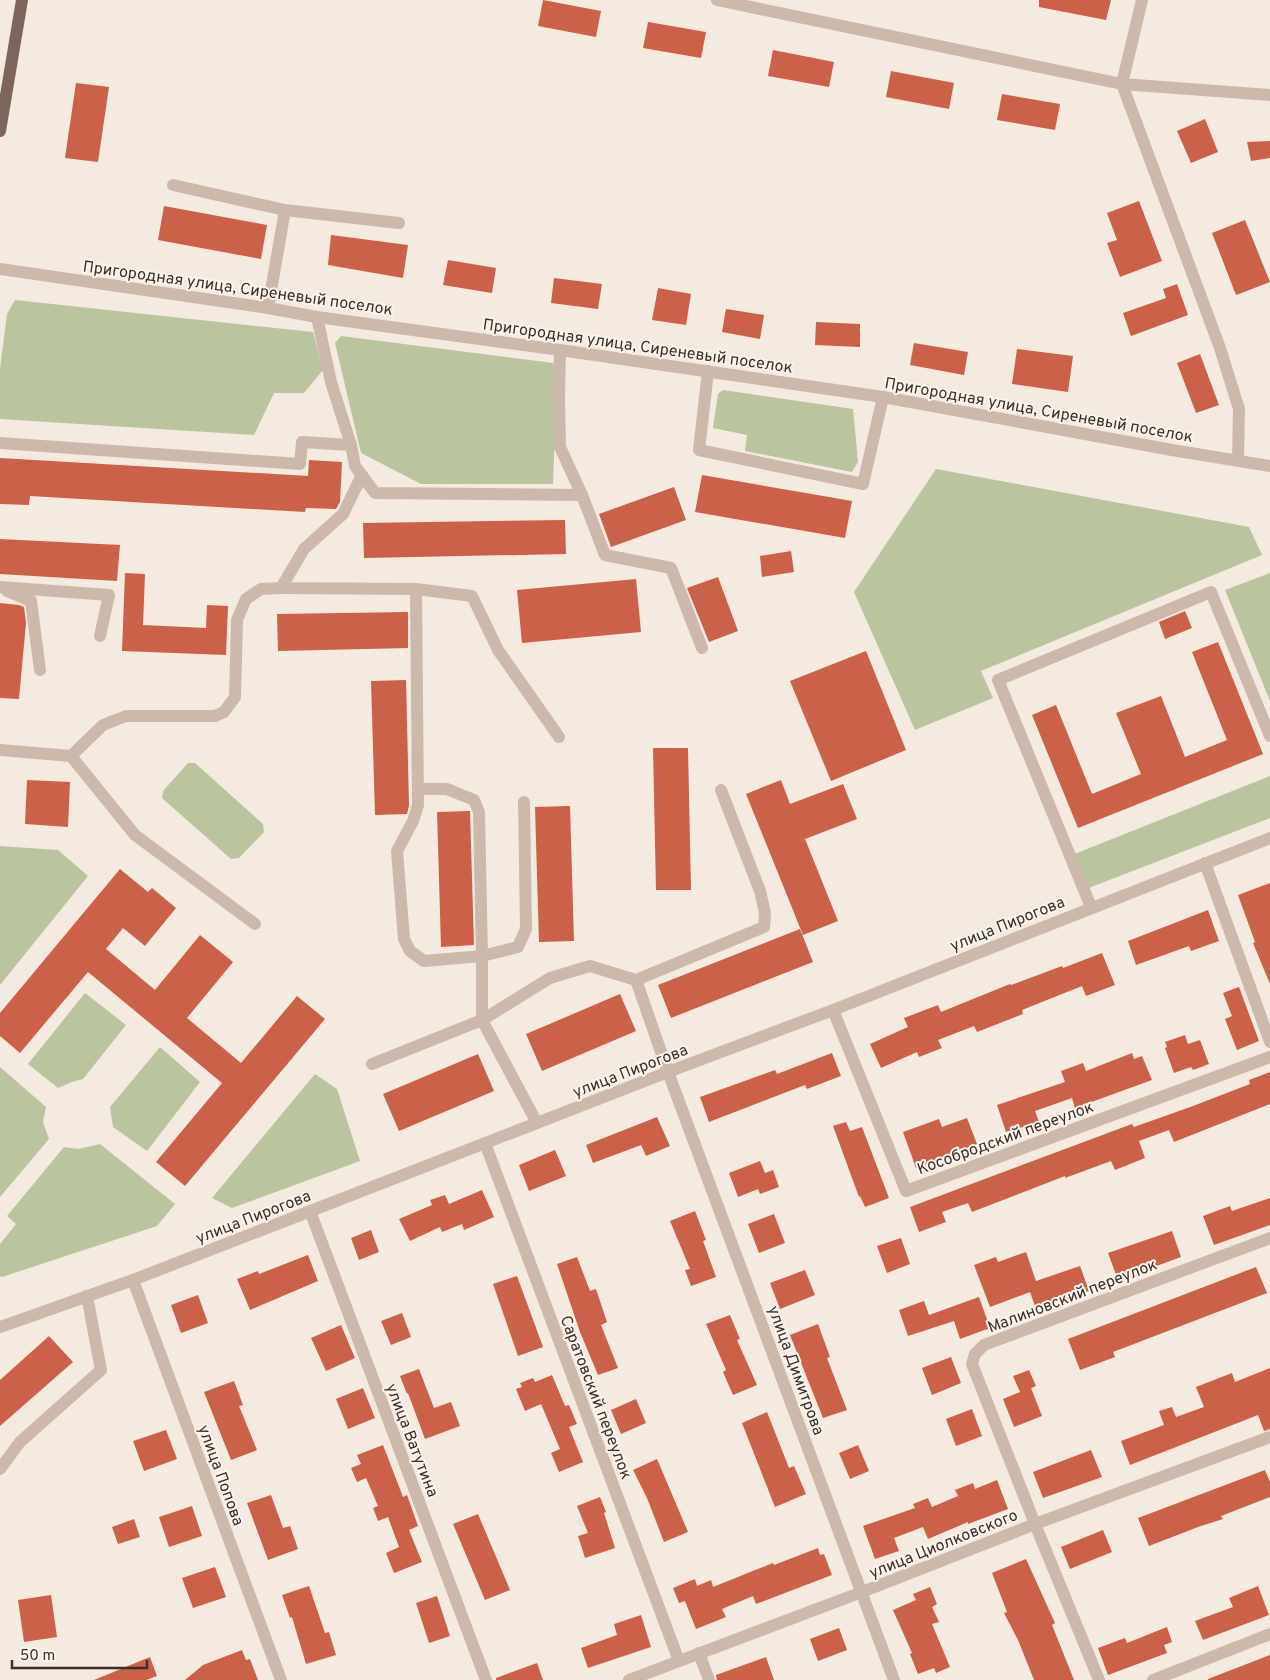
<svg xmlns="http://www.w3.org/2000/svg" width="1270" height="1680" viewBox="0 0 1270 1680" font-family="Overpass,sans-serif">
  <rect width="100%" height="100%" fill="#f4eae0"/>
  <g fill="#bac49f">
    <polygon points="15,300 313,332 323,370 304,393 274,393 254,435 0,419 0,369 7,314"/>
    <polygon points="341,336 553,363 557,375 553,484 421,484 361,453 335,343"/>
    <polygon points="723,390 853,409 858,462 852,472 745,451 747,435 713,428 718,394"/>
    <polygon points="936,469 1249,527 1262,555 981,671 993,698 915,730 854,592"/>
    <polygon points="1270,573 1270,701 1225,590"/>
    <polygon points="188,763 195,763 263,824 264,832 239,858 231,859 162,798 163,791"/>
    <polygon points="1270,776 1270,818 1086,889 1072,855"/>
    <polygon points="0,846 58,850 88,876 0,985"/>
    <polygon points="85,993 126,1025 83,1079 72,1082 58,1088 28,1064"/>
    <polygon points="160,1047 200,1082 147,1151 113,1127 110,1107"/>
    <polygon points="0,1067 46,1107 43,1122 49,1139 0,1197"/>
    <polygon points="315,1074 337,1089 360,1161 232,1208 212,1198"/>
    <polygon points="100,1144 175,1204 157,1226 2,1277 0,1276 0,1244 16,1224 7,1216 64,1147 78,1149"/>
  </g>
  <g fill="#ca6148">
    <polygon points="543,0 601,11 596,37 538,26"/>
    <polygon points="1039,0 1111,0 1106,20 1039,7"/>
    <polygon points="648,22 706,32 701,58 643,48"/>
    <polygon points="773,50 834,62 829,87 768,76"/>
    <polygon points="891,71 954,83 949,109 886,97"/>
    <polygon points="76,83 109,87 98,162 65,158"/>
    <polygon points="1002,94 1060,104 1055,130 997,120"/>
    <polygon points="1205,119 1218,152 1191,163 1177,131"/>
    <polygon points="1270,141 1270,158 1251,161 1247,142"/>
    <polygon points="1139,201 1162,261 1120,277 1107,243 1117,240 1107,213"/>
    <polygon points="164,206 267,225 261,259 158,240"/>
    <polygon points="1245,220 1270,282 1236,295 1212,233"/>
    <polygon points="331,235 408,245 403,278 328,265"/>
    <polygon points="448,260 496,268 492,293 443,285"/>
    <polygon points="554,278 602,284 598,309 551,303"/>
    <polygon points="1177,284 1188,315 1131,336 1123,313 1166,298 1163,289"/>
    <polygon points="658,288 691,294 686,325 652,320"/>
    <polygon points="726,309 764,315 760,339 722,332"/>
    <polygon points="816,322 860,324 860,347 815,345"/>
    <polygon points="914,343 968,352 964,375 910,365"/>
    <polygon points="1017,349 1073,356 1068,392 1012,384"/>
    <polygon points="1200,354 1219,405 1196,413 1177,363"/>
    <polygon points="0,458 308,476 309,460 342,462 340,502 336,509 306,508 305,512 30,496 29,505 0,504"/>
    <polygon points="702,475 852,501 845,538 695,512"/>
    <polygon points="674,487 686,520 611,547 599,514"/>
    <polygon points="565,520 566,554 364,558 363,523"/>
    <polygon points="0,539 120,545 117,581 0,574"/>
    <polygon points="791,551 794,572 762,577 760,556"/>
    <polygon points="125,573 145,574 143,625 206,628 207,605 228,606 226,655 122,651"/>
    <polygon points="718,577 738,631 709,642 687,588"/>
    <polygon points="636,579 641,632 522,643 517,590"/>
    <polygon points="0,603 19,605 24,607 26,623 19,699 0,698"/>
    <polygon points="1185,611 1192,628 1165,639 1159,622"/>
    <polygon points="408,612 408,648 278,651 277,614"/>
    <polygon points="1218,642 1263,754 1078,828 1032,715 1056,705 1092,794 1141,774 1116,713 1161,696 1185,757 1227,740 1192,652"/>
    <polygon points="866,651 906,750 831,781 790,681"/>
    <polygon points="406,680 409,806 407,814 375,815 371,681"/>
    <polygon points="653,748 688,748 691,890 656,890"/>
    <polygon points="27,780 70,782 68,827 25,824"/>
    <polygon points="781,780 790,804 843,784 857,819 805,839 838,921 803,935 746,794"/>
    <polygon points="570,806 574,941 539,942 535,807"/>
    <polygon points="470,811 474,945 441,947 437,812"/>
    <polygon points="120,869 148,892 152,888 176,908 145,946 123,928 106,949 155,990 200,935 233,962 187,1018 241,1063 297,996 325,1019 185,1186 156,1162 222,1083 88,972 20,1053 0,1036 0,1013"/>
    <polygon points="1270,883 1270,984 1253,943 1255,942 1238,895"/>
    <polygon points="1208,910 1219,941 1191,951 1189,946 1136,965 1128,941"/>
    <polygon points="800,929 813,962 671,1018 658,985"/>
    <polygon points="1102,953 1115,985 1086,996 1082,986 1022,1010 1023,1014 977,1032 974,1026 938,1040 942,1048 919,1057 917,1052 881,1068 870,1044 908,1027 904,1018 938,1005 941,1012 1010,984 1011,985 1062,966 1063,968"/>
    <polygon points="1239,987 1259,1041 1237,1050 1225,1019 1232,1016 1223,993"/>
    <polygon points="620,994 636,1031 542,1071 526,1034"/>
    <polygon points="1185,1035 1188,1044 1200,1040 1209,1064 1193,1070 1191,1067 1174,1073 1165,1048 1167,1047 1165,1042"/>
    <polygon points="832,1053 841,1076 807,1089 805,1085 709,1122 700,1097 775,1070 777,1074"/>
    <polygon points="1132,1053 1134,1059 1142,1056 1152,1080 1075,1108 1072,1098 1035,1111 1039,1122 1006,1132 997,1105 1065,1082 1061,1071 1083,1063 1086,1071"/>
    <polygon points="478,1054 494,1091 399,1131 383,1094"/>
    <polygon points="1270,1072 1270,1104 1174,1142 1169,1130 1139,1141 1145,1158 1115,1170 1111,1161 1065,1178 1065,1176 972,1212 968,1203 942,1212 946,1222 919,1232 910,1207 1132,1124 1134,1127 1193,1106 1250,1084 1249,1080"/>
    <polygon points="657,1117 670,1146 646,1156 641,1145 593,1163 586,1145"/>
    <polygon points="967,1118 977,1144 916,1168 903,1132 939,1119 942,1127"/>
    <polygon points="846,1122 850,1131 862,1127 889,1198 865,1207 860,1196 859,1197 833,1126"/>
    <polygon points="555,1150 566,1176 529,1191 519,1165"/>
    <polygon points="760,1161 765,1173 773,1170 779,1187 760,1194 758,1189 738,1197 729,1173"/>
    <polygon points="482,1190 494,1217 464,1230 462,1224 442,1232 440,1227 410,1241 399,1219 432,1205 430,1200 445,1195 449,1204"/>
    <polygon points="1270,1198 1270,1225 1214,1245 1203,1216 1230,1206 1232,1211"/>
    <polygon points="695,1211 706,1240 703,1241 716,1277 691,1286 685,1270 690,1269 670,1221"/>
    <polygon points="774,1214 785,1243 759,1253 748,1224"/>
    <polygon points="371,1230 379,1252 359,1260 351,1238"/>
    <polygon points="1172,1231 1181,1257 1118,1280 1108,1253"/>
    <polygon points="901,1238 910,1264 887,1273 877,1246"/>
    <polygon points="1026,1252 1036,1281 1080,1266 1089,1291 1036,1309 1030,1292 990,1307 974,1265 996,1257 998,1262"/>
    <polygon points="308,1255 318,1281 250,1310 237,1279 258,1271 259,1274"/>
    <polygon points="577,1257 590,1291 596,1289 607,1322 601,1325 618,1368 598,1375 580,1332 557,1264"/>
    <polygon points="1256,1267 1267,1293 1113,1352 1115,1357 1080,1370 1068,1339"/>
    <polygon points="805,1270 815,1295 780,1309 770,1283"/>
    <polygon points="517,1276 543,1347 518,1356 493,1284"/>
    <polygon points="198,1295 208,1323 181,1333 171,1305"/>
    <polygon points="979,1297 990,1328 960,1339 954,1321 908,1336 899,1310 924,1301 929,1315"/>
    <polygon points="402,1313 411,1337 391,1345 381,1321"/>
    <polygon points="730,1315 740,1339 737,1340 757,1385 733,1395 723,1372 726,1370 706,1324"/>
    <polygon points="818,1324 830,1357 827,1358 847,1410 823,1418 790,1335"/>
    <polygon points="341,1325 355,1358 326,1371 311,1338"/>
    <polygon points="49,1336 73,1362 0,1426 0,1380"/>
    <polygon points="951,1357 961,1383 932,1395 922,1368"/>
    <polygon points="1270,1368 1270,1429 1264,1431 1258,1415 1130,1465 1121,1441 1164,1425 1159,1411 1172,1407 1176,1417 1204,1407 1196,1387 1232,1373 1235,1382"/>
    <polygon points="419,1369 434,1408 451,1402 460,1426 425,1439 408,1393 407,1394 400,1376"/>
    <polygon points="1029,1370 1036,1386 1031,1388 1042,1416 1014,1427 1003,1399 1020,1392 1013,1376"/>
    <polygon points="552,1375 565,1406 569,1405 577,1424 569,1427 583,1462 559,1472 551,1453 560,1449 541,1404 525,1411 516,1389 522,1387 520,1383 533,1378 535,1382"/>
    <polygon points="234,1381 243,1405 239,1406 257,1450 231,1460 204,1392"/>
    <polygon points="363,1388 375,1418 348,1429 336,1399"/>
    <polygon points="636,1399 646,1423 621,1434 611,1410"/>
    <polygon points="972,1409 982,1436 956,1446 946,1419"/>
    <polygon points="767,1412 789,1468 794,1466 806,1494 775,1507 742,1423"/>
    <polygon points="166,1430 177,1459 144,1471 133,1441"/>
    <polygon points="383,1445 403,1497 407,1495 418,1526 409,1530 422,1562 394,1573 386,1553 399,1547 388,1517 378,1521 373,1508 378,1506 366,1478 357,1482 351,1468 361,1464 357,1455"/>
    <polygon points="858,1445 869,1471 850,1479 839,1453"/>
    <polygon points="1091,1450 1102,1477 1043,1498 1033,1472"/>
    <polygon points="657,1459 688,1532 664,1542 647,1498 633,1470"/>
    <polygon points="1265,1470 1270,1482 1270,1497 1221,1516 1223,1519 1198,1527 1149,1546 1138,1518"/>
    <polygon points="997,1480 1008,1509 968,1524 968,1522 928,1539 923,1527 894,1538 899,1551 875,1559 863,1526 915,1508 913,1504 928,1498 932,1507 958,1496 955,1490 973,1483 975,1489"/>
    <polygon points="271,1495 283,1528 290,1526 298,1549 268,1560 247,1503"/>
    <polygon points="600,1497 606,1512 604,1513 615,1548 585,1558 578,1536 588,1533 577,1506"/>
    <polygon points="192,1506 202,1536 169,1547 159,1517"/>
    <polygon points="478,1514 510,1590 485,1600 453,1524"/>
    <polygon points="134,1519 140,1537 118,1544 112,1527"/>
    <polygon points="1103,1530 1112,1552 1070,1569 1061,1547"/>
    <polygon points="818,1548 820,1555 824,1554 832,1575 756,1604 753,1596 722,1609 726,1617 696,1629 685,1601 679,1603 673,1588 695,1579 697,1586 711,1580 713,1587 773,1563 774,1565"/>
    <polygon points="1026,1559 1055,1623 1052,1625 1074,1680 1034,1680 1018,1640 1004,1613 1007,1612 992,1573"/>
    <polygon points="215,1567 226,1597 193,1608 182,1578"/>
    <polygon points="309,1586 325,1633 329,1632 336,1655 306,1664 292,1617 290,1618 282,1595"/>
    <polygon points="1258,1586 1269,1615 1203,1640 1195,1621 1233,1607 1229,1598"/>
    <polygon points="930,1587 937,1604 932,1607 939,1622 932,1624 950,1667 936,1673 934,1668 918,1674 910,1654 912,1653 893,1610 916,1600 913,1594"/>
    <polygon points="51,1595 57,1637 24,1642 18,1600"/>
    <polygon points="437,1596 450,1636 429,1643 416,1603"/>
    <polygon points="641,1615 651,1647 588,1668 581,1648 617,1635 614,1624"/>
    <polygon points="1167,1627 1172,1642 1164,1645 1167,1653 1108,1675 1098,1648 1125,1638 1127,1643"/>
    <polygon points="839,1628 847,1650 818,1661 810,1639"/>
    <polygon points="242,1650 246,1660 250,1659 258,1680 185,1680 203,1665"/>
    <polygon points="1270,1655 1270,1680 1208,1680 1208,1679"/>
    <polygon points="150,1657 157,1676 146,1680 94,1680"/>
    <polygon points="766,1657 774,1680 717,1680 716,1675"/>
    <polygon points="537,1663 543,1680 496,1680 496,1678"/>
  </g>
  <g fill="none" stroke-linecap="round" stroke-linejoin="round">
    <g stroke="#cdb9ab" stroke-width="12">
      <polyline points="717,0 1122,84 1270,95"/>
      <polyline points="1142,0 1122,84 1220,348 1239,409 1238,459"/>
      <polyline points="173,185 285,210 399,223"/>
      <polyline points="0,269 268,308 317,317 560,350 883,397 1172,450 1270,466"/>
      <polyline points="268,308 285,210"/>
      <polyline points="317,317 331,382 351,445 355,466 375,493 582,495"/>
      <polyline points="560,350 559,398 560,447 582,495 605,555 671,568 702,648"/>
      <polyline points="708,371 699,450 863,484 883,397"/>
      <polyline points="0,443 300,464 302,442 351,445"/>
      <polyline points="362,475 343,514 304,549 281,588 416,589 472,596 498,650 559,737"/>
      <polyline points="0,587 109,595 100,636"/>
      <polyline points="416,589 418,805 413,821 397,851 404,939 410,951 424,961 482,956 479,812 474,800 447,789 419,789"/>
      <polyline points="7,591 31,601 40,670"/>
      <polyline points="0,750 71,756 135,835 255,924"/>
      <polyline points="71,756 103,725 126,716 215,716 224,712 235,697 237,620 246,599 261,589 281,588"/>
      <polyline points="524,802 526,929 518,947 482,956 482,1020 537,1123"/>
      <polyline points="1205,863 1270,1042"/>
      <polyline points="1091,907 998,680 1211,592 1270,736"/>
      <polyline points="636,980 668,1072 894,1680"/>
      <polyline points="833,1010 906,1191 1270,1057"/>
      <polyline points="372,1064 482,1020 550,978 590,966 636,980 764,927 765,913 760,891 721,790"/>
      <polyline points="485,1143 679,1661"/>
      <polyline points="310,1211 486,1680"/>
      <polyline points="133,1280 281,1680"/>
      <polyline points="0,1327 133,1280 668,1072 833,1010 1270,838"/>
      <polyline points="0,1469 20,1442 101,1370 87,1296"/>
      <polyline points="699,1653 709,1680"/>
      <polyline points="629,1680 862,1592 1035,1524 1270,1437"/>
      <polyline points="1099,1680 1035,1524 972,1364 975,1354 984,1345 1270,1238"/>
      <polyline points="1153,1680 1270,1634"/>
    </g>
    <polyline stroke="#7d655b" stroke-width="12" points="0,131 22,0"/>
  </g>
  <g text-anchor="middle" stroke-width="4" stroke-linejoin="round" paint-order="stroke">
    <g font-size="16" fill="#3b2f2a" stroke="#fbf4ed">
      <text transform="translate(238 287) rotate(8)" y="6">Пригородная улица, Сиреневый поселок</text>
      <text transform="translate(638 345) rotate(8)" y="6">Пригородная улица, Сиреневый поселок</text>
      <text transform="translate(1039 409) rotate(10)" y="6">Пригородная улица, Сиреневый поселок</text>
      <text transform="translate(1007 923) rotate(-22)" y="6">улица Пирогова</text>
      <text transform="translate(630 1070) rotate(-21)" y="6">улица Пирогова</text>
      <text transform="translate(1005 1137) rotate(-20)" y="6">Кособродский переулок</text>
      <text transform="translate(253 1216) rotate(-21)" y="6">улица Пирогова</text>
      <text transform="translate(1072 1295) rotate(-21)" y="6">Малиновский переулок</text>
      <text transform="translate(797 1370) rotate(70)" y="6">улица Димитрова</text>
      <text transform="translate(597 1397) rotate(69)" y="6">Саратовский переулок</text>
      <text transform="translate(413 1440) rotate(69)" y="6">улица Ватутина</text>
      <text transform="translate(222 1475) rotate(70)" y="6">улица Попова</text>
      <text transform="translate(943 1543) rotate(-22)" y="6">улица Циолковского</text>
    </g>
  </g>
  <path d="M12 1660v8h135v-8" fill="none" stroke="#3b2f2a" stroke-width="2.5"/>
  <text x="20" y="1660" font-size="15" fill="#3b2f2a" stroke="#fbf4ed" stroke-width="4" paint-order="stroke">50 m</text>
</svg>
